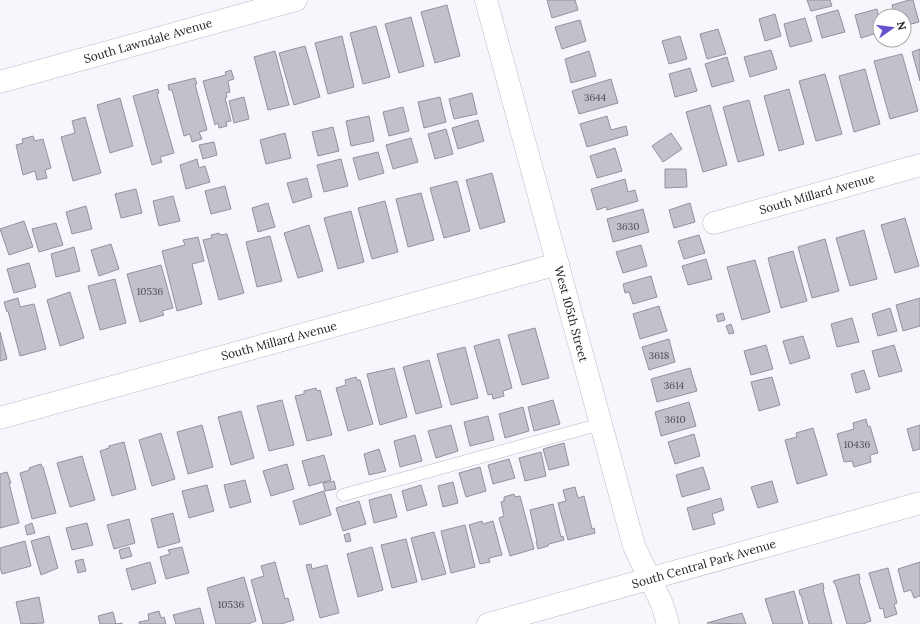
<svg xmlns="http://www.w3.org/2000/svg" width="920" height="624" viewBox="0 0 920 624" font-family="Lora,serif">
  <rect width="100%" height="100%" fill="#f6f7fd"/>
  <g fill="#c1c1cc" stroke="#92929d">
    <polygon points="547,0 575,0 578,10 552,18"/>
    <polygon points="807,0 830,0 832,6 811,11"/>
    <polygon points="909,0 913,0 919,22 904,26 904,16 895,16 892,5"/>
    <polygon points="447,5 460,56 435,63 421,12"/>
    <polygon points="877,9 880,22 880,32 861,38 855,15"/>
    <polygon points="838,10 845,32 822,38 816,16"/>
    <polygon points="775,14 781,36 765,41 759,19"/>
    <polygon points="411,17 424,66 399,73 385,24"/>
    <polygon points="805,18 812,41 790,47 784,24"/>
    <polygon points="580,20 586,41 562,49 555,27"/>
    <polygon points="376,26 390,77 363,84 350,33"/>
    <polygon points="718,29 726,54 707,59 700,34"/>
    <polygon points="342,36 354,87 328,94 315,43"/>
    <polygon points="680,36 687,59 669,64 662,41"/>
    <polygon points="305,46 320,97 294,105 279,53"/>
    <polygon points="920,49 920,81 912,52"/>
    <polygon points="771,50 777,69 750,77 744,57"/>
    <polygon points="275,51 289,105 268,110 254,57"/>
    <polygon points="589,51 596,76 571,83 565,59"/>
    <polygon points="902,54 918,111 890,119 874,61"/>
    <polygon points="727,57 734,81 712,87 705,64"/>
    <polygon points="690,68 697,91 675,97 669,74"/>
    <polygon points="865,69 880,124 854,132 839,76"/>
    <polygon points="231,70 234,79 228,81 230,92 226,93 227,97 225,98 231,121 226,122 227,126 219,128 218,123 215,125 203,81 226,75 225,72"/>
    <polygon points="825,74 842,134 816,141 799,81"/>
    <polygon points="195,78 197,84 195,84 207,130 199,132 202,139 192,142 190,134 184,136 172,90 169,90 168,85"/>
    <polygon points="611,79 618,103 579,114 572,91"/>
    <polygon points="158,89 159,93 157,94 174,153 160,157 162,162 152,165 133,96"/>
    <polygon points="789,89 804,144 779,151 764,96"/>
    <polygon points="472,93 477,114 454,119 449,99"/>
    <polygon points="244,97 249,119 234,123 229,101"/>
    <polygon points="440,97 446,122 424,128 418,102"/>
    <polygon points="120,98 133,146 110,153 97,105"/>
    <polygon points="749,100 764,155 738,162 723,107"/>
    <polygon points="710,105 727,165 703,172 686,112"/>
    <polygon points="403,107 409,131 389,136 383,112"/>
    <polygon points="369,116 374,141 351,146 346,121"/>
    <polygon points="607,116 611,130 626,126 628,135 587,147 580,124"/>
    <polygon points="85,117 101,173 73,181 61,137 75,133 72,121"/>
    <polygon points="478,120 484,141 458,149 452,128"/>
    <polygon points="333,127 339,151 318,156 312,132"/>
    <polygon points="446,129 453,154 435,159 428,134"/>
    <polygon points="285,133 291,158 266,164 260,140"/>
    <polygon points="671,133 682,149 663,162 652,146"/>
    <polygon points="33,136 35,141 43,139 51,168 45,170 47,178 37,180 35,171 23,175 16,145 23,143 22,139"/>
    <polygon points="411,138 418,162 393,169 386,145"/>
    <polygon points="214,142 217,155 203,159 199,145"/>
    <polygon points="615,148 622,171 597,178 590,156"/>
    <polygon points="378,152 384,173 359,180 353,158"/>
    <polygon points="197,159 199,168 205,166 210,182 186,189 180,165"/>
    <polygon points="341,159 348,186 324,192 317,165"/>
    <polygon points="665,169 686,169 687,187 665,188"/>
    <polygon points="492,173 505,222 480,229 466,180"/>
    <polygon points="307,178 312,197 293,203 287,183"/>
    <polygon points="625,179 628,192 635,190 638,201 607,210 606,207 597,210 591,189"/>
    <polygon points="457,181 470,231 444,238 430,188"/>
    <polygon points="225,186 231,209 211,214 205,191"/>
    <polygon points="136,189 142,213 121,218 115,194"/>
    <polygon points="421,193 434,240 408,247 396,199"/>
    <polygon points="173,196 180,221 159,226 153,201"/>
    <polygon points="385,201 398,252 372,259 358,208"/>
    <polygon points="268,203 275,227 258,232 252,208"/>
    <polygon points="690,203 695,222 674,228 669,210"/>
    <polygon points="86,206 92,229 72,234 66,212"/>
    <polygon points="643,209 649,232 613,242 607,219"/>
    <polygon points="351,211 364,262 338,269 324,218"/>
    <polygon points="905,218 919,266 895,273 881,225"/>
    <polygon points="24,221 33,247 9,255 0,229"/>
    <polygon points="56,223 63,245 39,252 32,229"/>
    <polygon points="309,225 323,271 298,278 284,233"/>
    <polygon points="864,230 877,279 850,286 836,238"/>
    <polygon points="219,233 220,235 227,234 244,293 219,300 203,240 212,238 211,235"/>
    <polygon points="699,235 705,253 684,259 678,241"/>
    <polygon points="270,236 282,281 257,287 246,242"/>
    <polygon points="198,237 204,261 192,264 202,304 177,311 162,251 185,245 183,240"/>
    <polygon points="825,239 839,291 812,298 798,247"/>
    <polygon points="111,244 119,269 99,276 91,250"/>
    <polygon points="641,245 647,266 623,273 616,252"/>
    <polygon points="74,247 80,271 56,277 51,254"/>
    <polygon points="793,251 807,301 781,308 768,258"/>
    <polygon points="706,259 712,279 688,285 682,266"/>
    <polygon points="755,260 770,312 742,320 727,267"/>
    <polygon points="29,263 36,287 14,293 7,269"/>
    <polygon points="161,265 173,308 162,311 164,315 140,322 127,274"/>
    <polygon points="651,276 657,297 633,304 629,292 625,293 623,284"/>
    <polygon points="115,279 126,323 100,330 88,286"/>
    <polygon points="70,292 84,338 60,346 47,300"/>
    <polygon points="18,298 20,307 34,304 46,349 20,356 8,311 7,312 4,302"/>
    <polygon points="920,298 920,326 903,331 896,305"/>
    <polygon points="659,306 667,331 640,339 633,314"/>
    <polygon points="890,308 897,331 878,336 872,314"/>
    <polygon points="723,313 725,320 718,322 716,315"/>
    <polygon points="852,318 859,342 837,347 831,324"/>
    <polygon points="731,324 734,333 729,334 726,326"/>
    <polygon points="535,328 549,378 522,385 508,335"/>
    <polygon points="0,332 7,359 0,361"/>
    <polygon points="803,336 810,358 790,364 783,341"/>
    <polygon points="499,339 512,388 503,391 504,396 493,399 492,394 488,395 474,346"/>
    <polygon points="669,339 675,362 649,370 642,347"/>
    <polygon points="766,345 773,369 751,375 744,351"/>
    <polygon points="894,345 902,371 879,377 872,351"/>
    <polygon points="465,347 478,398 451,405 437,354"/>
    <polygon points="429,360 442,407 416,414 403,367"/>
    <polygon points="394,368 407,417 380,425 367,374"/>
    <polygon points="690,368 697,391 657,402 651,379"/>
    <polygon points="864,370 870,389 856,393 851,374"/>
    <polygon points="356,377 357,380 360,380 373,424 348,431 336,388 346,385 345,380"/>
    <polygon points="772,377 780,405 759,411 751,382"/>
    <polygon points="316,388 317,391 320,390 332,435 307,441 295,396 304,394 304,391"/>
    <polygon points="282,400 294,445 269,451 257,406"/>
    <polygon points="553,400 560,424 534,431 528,407"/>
    <polygon points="689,402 696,426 661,436 655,412"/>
    <polygon points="523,407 529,431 505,438 499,414"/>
    <polygon points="241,411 254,458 231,465 218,417"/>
    <polygon points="488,416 494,440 470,446 464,422"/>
    <polygon points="866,419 868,427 870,426 878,453 870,455 871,462 854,467 852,461 844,462 837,434 854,429 853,423"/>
    <polygon points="202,425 213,467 188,474 177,432"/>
    <polygon points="451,425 458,451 436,458 428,431"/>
    <polygon points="920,425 920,449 913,451 907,429"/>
    <polygon points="813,428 827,475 797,484 785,440 797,437 796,433"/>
    <polygon points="161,433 175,479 152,486 139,440"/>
    <polygon points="694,434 700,456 675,464 668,442"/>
    <polygon points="415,435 422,461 400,467 394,441"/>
    <polygon points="124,442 136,489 112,496 100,451 109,448 109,446"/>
    <polygon points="564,443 569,465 549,470 543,449"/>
    <polygon points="379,449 386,471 369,475 364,454"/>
    <polygon points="541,452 546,476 525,481 519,458"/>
    <polygon points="324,455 331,480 309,486 302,461"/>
    <polygon points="82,456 95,500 70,507 57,463"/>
    <polygon points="509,459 515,478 493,484 488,465"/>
    <polygon points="41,464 42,467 43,467 56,513 32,519 20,473 30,470 29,468"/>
    <polygon points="287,464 294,489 271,496 263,471"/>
    <polygon points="480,467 486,491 466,497 459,473"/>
    <polygon points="703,467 710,489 682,497 676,475"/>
    <polygon points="7,472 11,483 9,483 19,523 0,528 0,474"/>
    <polygon points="245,480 251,502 230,508 224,485"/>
    <polygon points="334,481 336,489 325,491 323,483"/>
    <polygon points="772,481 778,502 758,508 751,487"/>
    <polygon points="453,482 458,503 443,507 438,486"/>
    <polygon points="207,485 214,511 189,518 182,491"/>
    <polygon points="421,485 427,505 407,511 402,491"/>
    <polygon points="575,487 578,498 584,496 592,529 594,528 595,533 568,540 558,503 566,501 563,490"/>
    <polygon points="324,491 331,515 300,525 293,501"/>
    <polygon points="391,494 397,517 374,523 369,500"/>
    <polygon points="514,494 515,497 520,496 534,549 510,556 499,518 504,516 501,502 504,501 504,497"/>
    <polygon points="721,498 724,510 712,514 715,524 693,530 687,508"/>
    <polygon points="359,501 366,524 343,531 336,508"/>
    <polygon points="553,504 561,537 563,536 564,540 549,544 548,546 538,549 536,542 537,542 530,510"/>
    <polygon points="173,513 180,542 158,548 151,519"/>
    <polygon points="129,519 135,543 114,549 107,525"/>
    <polygon points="482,521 483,524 493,521 502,555 489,558 490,562 480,564 469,525"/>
    <polygon points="32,523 35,533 27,535 25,526"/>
    <polygon points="87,523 93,545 72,550 66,528"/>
    <polygon points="465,525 475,567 451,573 441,531"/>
    <polygon points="434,532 446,574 422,580 411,538"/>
    <polygon points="349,533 351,541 346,542 344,535"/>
    <polygon points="49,536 58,568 41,575 31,541"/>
    <polygon points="406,539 417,582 392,588 381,545"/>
    <polygon points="25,541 31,566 2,574 0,567 0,548"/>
    <polygon points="129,547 132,556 121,559 119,550"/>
    <polygon points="182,547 189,573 166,579 160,557 170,554 168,550"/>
    <polygon points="372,547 383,590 358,597 347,554"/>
    <polygon points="83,559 86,571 78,573 75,561"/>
    <polygon points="150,562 156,583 132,590 126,569"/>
    <polygon points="275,562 285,599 288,598 294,620 281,624 263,624 251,580 264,576 261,566"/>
    <polygon points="920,562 920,596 914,598 911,590 904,592 898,569"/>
    <polygon points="311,564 312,569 327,565 339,613 320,618 306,565"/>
    <polygon points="888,568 897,603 894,604 897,614 885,618 883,608 880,609 869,573"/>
    <polygon points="859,574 860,579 859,580 871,621 865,623 865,624 847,624 836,586 833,581"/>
    <polygon points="244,577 256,621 248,624 216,624 207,588"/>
    <polygon points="823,583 824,589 823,589 832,624 809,624 801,595 800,595 799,590"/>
    <polygon points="794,591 803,624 773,624 765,599"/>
    <polygon points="39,597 44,623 21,624 16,602"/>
    <polygon points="200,608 204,624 176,624 173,615"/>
    <polygon points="159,611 161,618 164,617 166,624 139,624 139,622 149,620 148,614"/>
    <polygon points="113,612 116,624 122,623 122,624 100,624 98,616"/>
    <polygon points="742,613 746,624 707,623"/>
  </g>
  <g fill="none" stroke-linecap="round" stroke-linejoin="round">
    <g stroke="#b8b9c4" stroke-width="13">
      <polyline id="service" points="343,495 601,424"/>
    </g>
    <g stroke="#b8b9c4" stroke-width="23">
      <g id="minor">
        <polyline points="486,0 634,546 650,579 662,604 668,624"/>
        <polyline points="0,82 296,0"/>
        <polyline points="714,223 920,165"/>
        <polyline points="0,418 558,264"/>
        <polyline points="488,624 920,503"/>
      </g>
    </g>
    <use href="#service" stroke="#fff" stroke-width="12"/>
    <use href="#minor" stroke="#fff" stroke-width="22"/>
  </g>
  <g text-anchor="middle" stroke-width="4" stroke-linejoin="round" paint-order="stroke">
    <g font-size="10" fill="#4a4a50">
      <text x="595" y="101">3644</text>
      <text x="628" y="230">3630</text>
      <text x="150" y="295">10536</text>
      <text x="659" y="359">3618</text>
      <text x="674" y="389">3614</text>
      <text x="675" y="423">3610</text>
      <text x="857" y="448">10436</text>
      <text x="231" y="608">10536</text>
    </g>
    <g font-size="12" fill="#222226" stroke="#fff">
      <text transform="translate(148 41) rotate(-16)" y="4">South Lawndale Avenue</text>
      <text transform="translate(817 194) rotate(-16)" y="4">South Millard Avenue</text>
      <text transform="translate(571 314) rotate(75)" y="4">West 105th Street</text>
      <text transform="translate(279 341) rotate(-15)" y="4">South Millard Avenue</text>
      <text transform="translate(704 564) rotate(-16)" y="4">South Central Park Avenue</text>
    </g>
  </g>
  <g transform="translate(892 28) rotate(76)"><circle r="19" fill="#ffffff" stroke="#a7a7a8"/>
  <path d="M0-3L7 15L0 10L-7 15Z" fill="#6352cb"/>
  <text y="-6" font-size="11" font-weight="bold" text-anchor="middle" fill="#222226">N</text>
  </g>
</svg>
